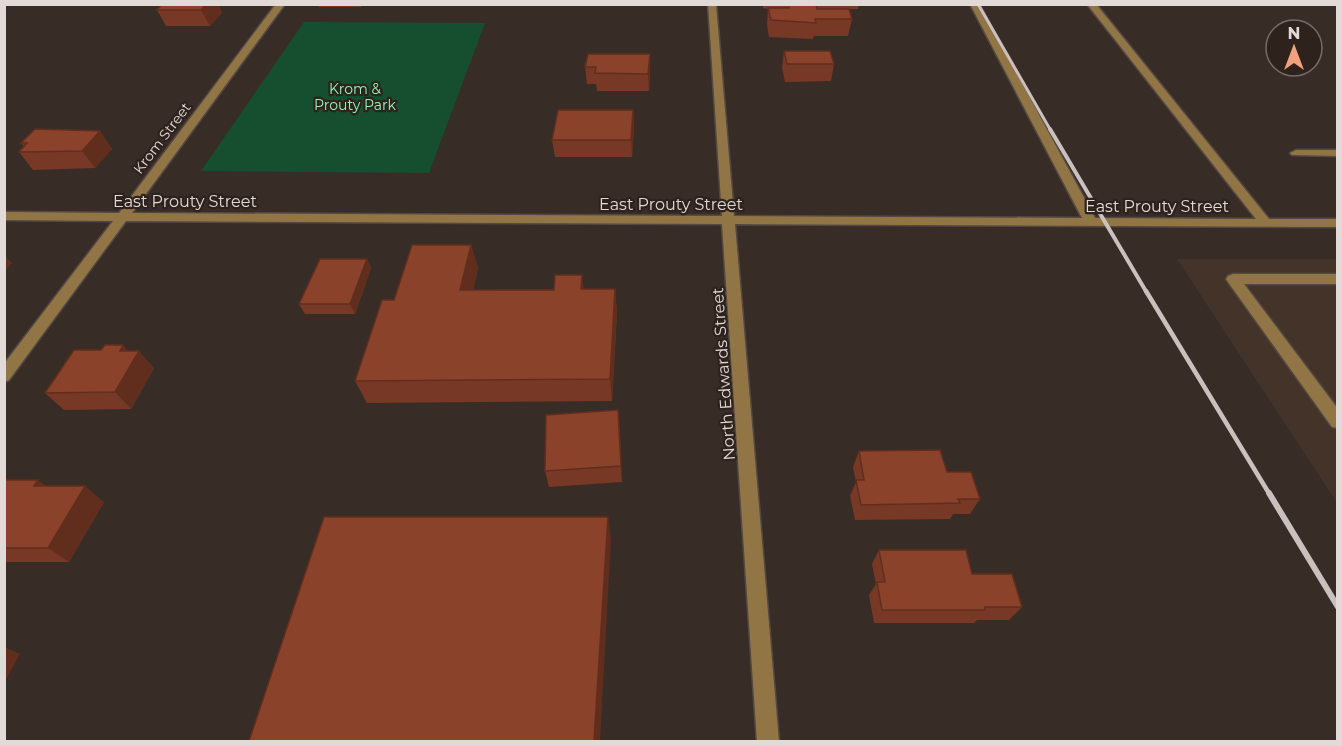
<svg xmlns="http://www.w3.org/2000/svg" width="1342" height="746" viewBox="0 0 1342 746" font-family="Montserrat,sans-serif">
  <rect width="100%" height="100%" fill="#382c27"/>
  <polygon fill="#433328" points="1177,259 1337,259 1337,503"/>
  <polygon fill="#164f2f" points="304,22 485,23 429,173 201,171"/>
  <g fill="none" stroke-linecap="round" stroke-linejoin="round">
    <g stroke="#534843" stroke-width="3">
      <g id="minor">
        <polygon points="276,4 285,4 132,213 722,216 708,4 716,4 734,216 1082,218 970,4 979,4 1095,218 1256,219 1087,4 1096,4 1269,219 1338,219 1338,227 735,224 779,742 757,742 722,224 126,221 9,380 4,382 4,364 113,221 4,220 4,212 119,213"/>
        <polygon points="1296,150 1338,150 1338,156 1292,155 1290,153"/>
        <polygon points="1233,274 1338,274 1338,284 1244,284 1338,409 1338,428 1332,427 1228,282 1226,279 1228,276"/>
      </g>
    </g>
    <use href="#minor" fill="#927545" fill-rule="evenodd"/>
    <polyline stroke="#cac1be" stroke-width="3" points="978,4 1051,131"/>
    <polyline stroke="#cac1be" stroke-width="4" points="1050,129 1147,293"/>
    <polyline stroke="#cac1be" stroke-width="4.5" points="1146,291 1270,495"/>
    <polyline stroke="#cac1be" stroke-width="6" points="1269,493 1338,607"/>
  </g>
  <g fill="#773925">
    <polygon points="162,4 218,4 222,13 210,26 166,26 157,10"/>
    <polygon points="318,4 362,4 361,7 319,7"/>
    <polygon points="763,4 859,4 858,9 847,9 852,19 848,36 814,36 813,39 769,37 767,25 768,9 763,8"/>
    <polygon points="784,51 834,64 831,81 785,82 782,68"/>
    <polygon points="650,54 650,72 649,91 597,91 596,84 587,84 585,67"/>
    <polygon points="633,110 634,127 632,157 555,157 552,140"/>
    <polygon points="100,131 112,149 95,168 33,170 19,152 24,146 21,143"/>
    <polygon points="471,245 478,268 473,290 615,289 617,313 612,401 367,403 355,381 394,300"/>
    <polygon points="367,259 371,268 355,314 305,314 299,304"/>
    <polygon points="129,351 154,368 131,409 64,410 45,393"/>
    <polygon points="618,410 622,482 549,487 545,471"/>
    <polygon points="859,451 947,472 980,499 970,514 953,514 950,519 855,520 850,496 856,482 853,467"/>
    <polygon points="4,480 46,486 104,502 69,562 4,562"/>
    <polygon points="879,550 972,574 1022,607 1009,620 977,620 974,623 874,623 869,595 876,584 872,564"/>
  </g>
  <g fill="#612e1e">
    <polygon points="206,4 218,4 222,13 210,26 201,10"/>
    <polygon points="650,54 650,72 649,91 648,74"/>
    <polygon points="633,110 634,127 632,157 631,140"/>
    <polygon points="100,131 112,149 95,168 82,151"/>
    <polygon points="471,245 478,268 468,314 460,290"/>
    <polygon points="4,255 12,263 4,272"/>
    <polygon points="367,259 371,268 355,314 350,304"/>
    <polygon points="582,275 585,298 581,289"/>
    <polygon points="615,289 617,313 612,401 610,379"/>
    <polygon points="123,345 135,358 139,351 154,368 131,409 115,392 120,351"/>
    <polygon points="618,410 620,427 622,482 621,466"/>
    <polygon points="38,480 59,496 34,486"/>
    <polygon points="85,486 104,502 69,562 48,548"/>
    <polygon points="608,517 611,540 600,741 594,741"/>
    <polygon points="4,647 20,654 4,683"/>
  </g>
  <g fill="#8a422b" stroke="#612e1e" stroke-width="1.5">
    <polygon points="162,4 206,4 201,10 157,10"/>
    <polygon points="788,4 816,4 817,9 849,9 852,19 815,19 816,23 771,20 768,8 789,8"/>
    <polygon points="784,51 830,51 834,64 787,64"/>
    <polygon points="588,54 650,54 648,74 595,73 596,67 585,67"/>
    <polygon points="558,110 633,110 631,140 552,140"/>
    <polygon points="35,129 100,131 82,151 19,152 27,143 21,143"/>
    <polygon points="412,245 471,245 460,290 554,290 555,275 582,275 581,289 615,289 610,379 355,381 382,300 394,300"/>
    <polygon points="320,259 367,259 350,304 299,304"/>
    <polygon points="105,345 123,345 120,351 139,351 115,392 45,393 74,350 101,350"/>
    <polygon points="618,410 621,466 545,471 546,415"/>
    <polygon points="940,450 947,472 971,472 980,499 958,499 960,503 861,505 856,480 864,480 859,451"/>
    <polygon points="4,480 38,480 34,486 85,486 48,548 4,548"/>
    <polygon points="324,517 608,517 594,741 249,741"/>
    <polygon points="879,550 966,550 972,574 1012,574 1022,607 985,607 985,610 882,610 877,582 885,582"/>
  </g>
  <g text-anchor="middle" stroke-width="4.5" stroke-linejoin="round" paint-order="stroke">
    <g font-size="14" fill="#8ef6b4" stroke="#2e221d">
      <text x="355" y="94">Krom &amp;<tspan x="355" dy="16">Prouty Park</tspan></text>
    </g>
    <g font-size="14" fill="#e2dad7" stroke="#2e221d">
      <text transform="translate(162 138) rotate(-53)" y="5">Krom Street</text>
    </g>
    <g font-size="16" fill="#e2dad7" stroke="#2e221d">
      <text x="185" y="207">East Prouty Street</text>
      <text x="671" y="210">East Prouty Street</text>
      <text x="1157" y="212">East Prouty Street</text>
      <text transform="translate(723 374) rotate(-94)" y="6">North Edwards Street</text>
    </g>
  </g>
  <rect width="1342" height="746" fill="none" stroke="#e2dad7" stroke-width="12"/>
  <g transform="translate(1294 48)"><circle r="28" fill="#2e221d" stroke="#766c67" stroke-width="1.5"/>
  <path d="M0-4.5L10 22L0 15L-10 22Z" fill="#f1a17c"/>
  <text y="-9" font-size="16" font-weight="bold" text-anchor="middle" fill="#e2dad7">N</text>
  </g>
</svg>
